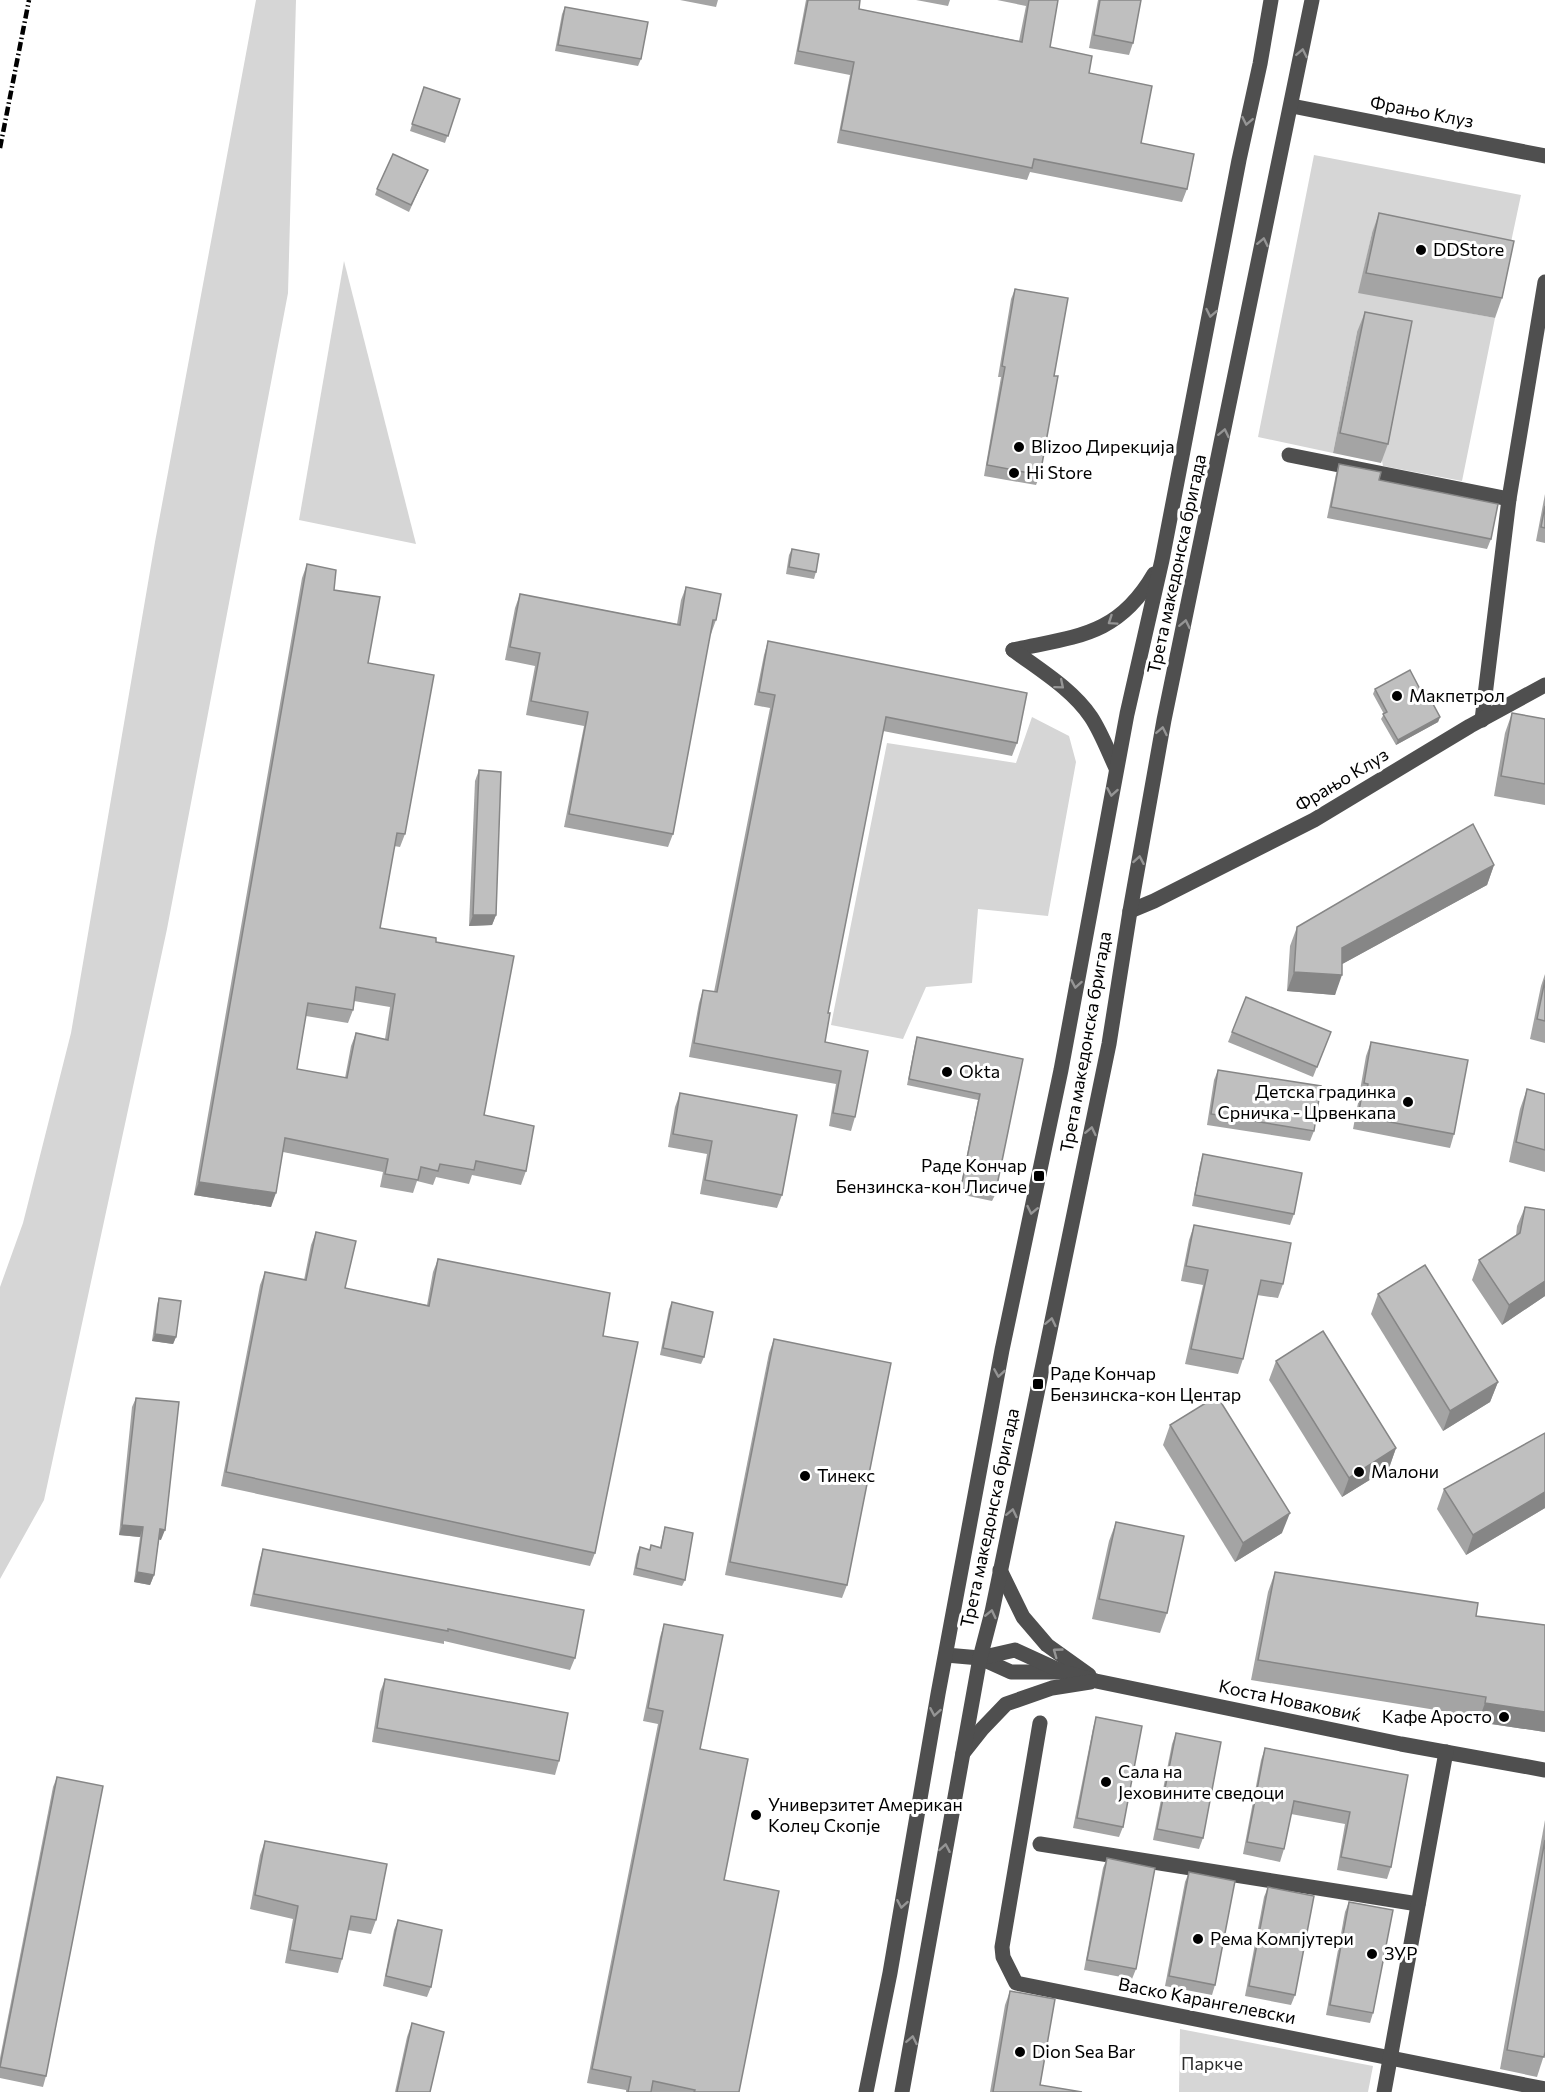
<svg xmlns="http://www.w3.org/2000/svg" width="1545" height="2092" viewBox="0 0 1545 2092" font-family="Commissioner,sans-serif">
  <rect width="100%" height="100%" fill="#fff"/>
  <g fill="#d6d6d6">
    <polygon points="256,0 296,0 288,293 167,929 44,1500 0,1579 0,1287 23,1223 71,1033 155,542"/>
    <polygon points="1314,155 1521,195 1507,261 1372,233 1359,292 1495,318 1462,481 1383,466 1357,332 1333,453 1258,437"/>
    <polygon points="344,261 416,544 299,520"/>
    <polygon points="1032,717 1069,736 1076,762 1048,916 978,909 972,983 926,987 903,1039 831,1025 887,743 1016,763"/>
    <polygon points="1180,2029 1373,2066 1368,2092 1179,2092"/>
  </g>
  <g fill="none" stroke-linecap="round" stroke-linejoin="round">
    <g stroke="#4f4f4f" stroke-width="15">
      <polyline points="1292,106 1545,156"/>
      <polyline points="1289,455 1509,499"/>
      <path d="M 1013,650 C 1077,636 1118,636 1154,574"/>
      <path d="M 1013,650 C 1040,670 1072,689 1091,717 C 1101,732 1108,751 1116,768"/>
      <polyline points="1482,720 1509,499 1545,282"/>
      <polyline points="1130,911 1154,901 1314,820 1470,726 1545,685"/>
      <polyline points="1000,1570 1023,1617 1047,1645 1089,1675"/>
      <polyline points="946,1655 980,1658 1011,1672 1057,1672"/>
      <polyline points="980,1658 1015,1650 1063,1672 1096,1681 1401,1744 1545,1770"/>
      <polyline points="1040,1723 1002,1947 1003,1957 1016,1983 1545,2089"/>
      <polyline points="963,1753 982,1729 1006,1704 1052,1688 1090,1682"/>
      <polyline points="1040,1844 1418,1904"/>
      <polyline points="866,2092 890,1973 938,1694 1002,1350 1061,1070 1127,714 1162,560 1239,160 1260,64 1271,0"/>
      <polyline points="902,2092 980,1658 992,1612 1109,1044 1130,911 1164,720 1312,0"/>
      <polyline points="1384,2092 1446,1752"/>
    </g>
    <polyline stroke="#000" stroke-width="4.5" stroke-dasharray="9 3 1.5 3" stroke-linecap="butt" points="0,148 29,0"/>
  </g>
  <g fill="#a4a4a4" fill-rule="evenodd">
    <polygon points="680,0 718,0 716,7"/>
    <polygon points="806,0 860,0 859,9 1019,41 1026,6 997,0 1058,0 1050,47 1089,73 1141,143 1187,189 1182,202 1030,172 1027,180 837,143 850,75 794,64"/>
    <polygon points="916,0 950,0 948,6"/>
    <polygon points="1098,0 1141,0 1133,43 1129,55 1089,48"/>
    <polygon points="565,7 641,59 638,66 555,51 562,14"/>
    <polygon points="424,87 460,99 445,143 410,131"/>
    <polygon points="428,170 409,212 375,195 377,189"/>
    <polygon points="1379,213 1502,298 1495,318 1358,293 1372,233"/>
    <polygon points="1015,289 1040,475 1036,485 984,476 1001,377 998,377 1011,299"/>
    <polygon points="1365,312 1388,444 1381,463 1333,453 1357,332"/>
    <polygon points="1339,464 1379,480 1491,539 1487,549 1327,518 1336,474"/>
    <polygon points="1545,494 1545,543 1536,541"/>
    <polygon points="792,549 816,572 814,579 786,574 789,555"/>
    <path d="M 307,564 L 334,590 L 368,663 L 405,834 L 400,847 L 394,846 L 380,928 L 436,942 L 484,1115 L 526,1171 L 521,1185 L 472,1175 L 469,1184 L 436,1177 L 433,1185 L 417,1181 L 413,1193 L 380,1187 L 383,1172 L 283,1152 L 271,1207 L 194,1195 L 302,578 ZM 354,1001 L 390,1007 L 385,1039 L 356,1033 L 351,1046 L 345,1078 L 297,1069 L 306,1016 L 348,1023 L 353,1010 Z"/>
    <polygon points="686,587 716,620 711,634 710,633 673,834 668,847 564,827 584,726 526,715 535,666 505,660 515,608 520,594 677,624 681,600"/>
    <polygon points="768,641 1017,743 1012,756 883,731 828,1013 825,1042 868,1051 855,1117 851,1131 829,1126 836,1084 689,1057 699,1003 703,990 714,992 770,708 754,705 764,655"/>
    <polygon points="1375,689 1422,693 1440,717 1438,722 1396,745 1381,719 1384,714 1373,694"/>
    <polygon points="1512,713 1545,719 1545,805 1494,796 1505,733"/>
    <polygon points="479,770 496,915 492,925 469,926 475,781"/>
    <polygon points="1494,865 1487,885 1342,964 1335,995 1287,991 1290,946 1297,927"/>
    <polygon points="1545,974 1545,1043 1530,1039 1541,986"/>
    <polygon points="1232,1032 1331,1032 1313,1077 1228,1042"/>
    <polygon points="917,1037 1023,1059 995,1195 992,1201 959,1194 978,1100 907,1085 915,1044"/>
    <polygon points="1371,1042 1454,1134 1450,1148 1353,1129 1358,1103 1360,1097 1359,1096 1366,1056"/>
    <polygon points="1218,1070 1314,1131 1310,1141 1207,1125 1214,1080"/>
    <polygon points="1527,1089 1545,1094 1545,1172 1509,1162 1520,1109"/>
    <polygon points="680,1093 782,1195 777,1208 700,1194 707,1154 668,1147 675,1107"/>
    <polygon points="1203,1154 1294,1214 1290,1225 1192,1206 1200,1164"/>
    <polygon points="1525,1207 1545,1210 1545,1296 1502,1325 1472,1280 1479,1260 1516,1236 1517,1226"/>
    <polygon points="1194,1225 1283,1284 1278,1298 1257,1295 1243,1359 1238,1374 1185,1364 1203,1285 1181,1281 1189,1240"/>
    <polygon points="316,1232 345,1288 427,1305 433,1272 438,1259 603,1336 595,1553 590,1566 221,1486 260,1285 265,1272 304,1280 311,1245"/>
    <polygon points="1378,1294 1498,1382 1490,1402 1443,1431 1371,1314"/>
    <polygon points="159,1298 176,1337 173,1344 152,1341 157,1305"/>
    <polygon points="672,1302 704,1357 701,1364 660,1355 669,1309"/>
    <polygon points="774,1339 847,1585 842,1598 725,1575 769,1353"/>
    <polygon points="1276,1361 1396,1448 1389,1468 1342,1497 1269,1380"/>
    <polygon points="136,1398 161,1540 159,1539 154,1575 150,1585 134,1582 140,1537 119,1535 132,1407"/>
    <polygon points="1170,1425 1282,1533 1235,1562 1163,1445"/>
    <polygon points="1545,1433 1545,1508 1466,1555 1437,1509 1444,1489"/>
    <polygon points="1116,1522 1167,1613 1160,1633 1092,1619 1109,1541"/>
    <polygon points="665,1527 685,1580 682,1586 633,1575 637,1554 640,1547 650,1550 651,1545 660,1547"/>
    <polygon points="263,1549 575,1658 570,1670 444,1641 444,1644 250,1606 259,1562"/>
    <polygon points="1275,1572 1476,1616 1545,1625 1545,1732 1478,1722 1479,1717 1251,1680 1268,1592"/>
    <polygon points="664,1624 700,1749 724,1880 739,2092 626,2092 626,2090 587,2083 658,1724 643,1721 660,1637"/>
    <polygon points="385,1679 559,1761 555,1775 372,1742 380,1692"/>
    <polygon points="1096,1717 1123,1827 1119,1837 1073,1828 1093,1728"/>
    <polygon points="1176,1733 1203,1838 1199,1849 1153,1840 1172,1744"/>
    <polygon points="1265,1748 1408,1775 1391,1867 1387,1879 1337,1870 1345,1824 1291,1814 1284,1849 1280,1862 1243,1854 1261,1760"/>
    <polygon points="57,1777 46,2076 43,2087 0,2078 0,2058 53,1787"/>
    <polygon points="1545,1820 1545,2052 1537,2077 1500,2069"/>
    <polygon points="265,1841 376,1920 371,1934 348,1930 342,1959 338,1973 285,1963 293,1919 250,1909 260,1855"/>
    <polygon points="1107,1858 1136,1969 1132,1979 1084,1970 1103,1868"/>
    <polygon points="1189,1872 1215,1985 1212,1995 1165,1986 1185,1882"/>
    <polygon points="1268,1887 1295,1995 1291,2005 1245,1996 1264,1897"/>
    <polygon points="1349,1902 1373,2013 1370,2023 1326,2015 1345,1912"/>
    <polygon points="398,1920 431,1987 427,1997 383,1986 394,1930"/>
    <polygon points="1010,1991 1040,2085 1082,2092 990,2092 1005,2005"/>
    <polygon points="412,2023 430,2092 395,2092 407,2037"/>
  </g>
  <g fill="#868686">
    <polygon points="1440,717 1438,722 1396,745 1398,740"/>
    <polygon points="1494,865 1487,885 1335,968 1342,948"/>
    <polygon points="473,915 496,915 492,925 469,926"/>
    <polygon points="1294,972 1342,975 1335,995 1287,991"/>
    <polygon points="199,1182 276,1193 271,1207 194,1195"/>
    <polygon points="1545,1281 1545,1296 1502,1325 1509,1305"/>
    <polygon points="155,1334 176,1337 173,1344 152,1341"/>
    <polygon points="1498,1382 1490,1402 1443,1431 1450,1411"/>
    <polygon points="1396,1448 1389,1468 1342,1497 1349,1478"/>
    <polygon points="1545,1492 1545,1508 1466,1555 1473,1535"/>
    <polygon points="1290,1513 1282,1533 1235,1562 1243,1543"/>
    <polygon points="122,1525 143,1527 140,1537 119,1535"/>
    <polygon points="160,1529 165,1530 161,1540 157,1539"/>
    <polygon points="137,1572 154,1575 150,1585 134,1582"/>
    <polygon points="1485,1703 1545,1712 1545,1732 1478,1722"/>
  </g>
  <g fill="#bfbfbf" stroke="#868686" stroke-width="1.5" fill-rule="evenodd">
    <polygon points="808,0 860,0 859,9 1022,42 1029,0 1058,0 1050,47 1092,56 1089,73 1152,86 1141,143 1194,154 1187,189 1034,159 1032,168 841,130 854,62 798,51"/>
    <polygon points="1100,0 1141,0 1133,43 1094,35"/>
    <polygon points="565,7 648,22 641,59 558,45"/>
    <polygon points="424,87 460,99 448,136 412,124"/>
    <polygon points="393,154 428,170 411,205 377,189"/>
    <polygon points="1379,213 1514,241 1502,298 1366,273"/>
    <polygon points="1015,289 1068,298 1054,376 1058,376 1040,475 987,465 1005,367 1002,366"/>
    <polygon points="1365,312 1412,321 1388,444 1340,433"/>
    <polygon points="1339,464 1381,472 1379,480 1498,504 1491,539 1331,507"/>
    <polygon points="1545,506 1545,528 1541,527"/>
    <polygon points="792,549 819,554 816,572 789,567"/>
    <path d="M 307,564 L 336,570 L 334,590 L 380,597 L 368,663 L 434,675 L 405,834 L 397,833 L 380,928 L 436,938 L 436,942 L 514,956 L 484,1115 L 534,1126 L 526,1171 L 476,1161 L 474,1170 L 440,1164 L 438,1171 L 421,1167 L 418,1180 L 385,1174 L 388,1159 L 285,1138 L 276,1193 L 199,1182 ZM 356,987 L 395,994 L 388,1040 L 356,1033 L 347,1078 L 297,1069 L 308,1003 L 353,1010 Z"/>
    <polygon points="686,587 721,594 716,620 713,620 673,834 569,814 588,712 531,701 540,653 510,647 520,594 680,625"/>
    <polygon points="768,641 1027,693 1017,743 886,717 828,1013 830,1013 825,1042 868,1051 855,1117 833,1113 841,1071 694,1043 703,990 717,992 775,695 759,692"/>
    <polygon points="1410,670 1422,693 1426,691 1440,717 1398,740 1383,714 1387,712 1375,689"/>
    <polygon points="1512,713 1545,719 1545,784 1501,776"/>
    <polygon points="479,770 501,772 496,915 473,915"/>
    <polygon points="1473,824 1494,865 1342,948 1342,975 1294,972 1297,927"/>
    <polygon points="1545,980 1545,1021 1537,1019"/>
    <polygon points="1246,997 1331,1032 1317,1067 1232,1032"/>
    <polygon points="917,1037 1023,1059 995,1195 961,1188 980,1094 909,1079"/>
    <polygon points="1371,1042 1468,1060 1454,1134 1358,1116 1363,1089 1367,1090 1368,1084 1364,1083"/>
    <polygon points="1218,1070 1321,1086 1314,1131 1211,1114"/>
    <polygon points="1527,1089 1545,1094 1545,1150 1516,1142"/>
    <polygon points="680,1093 797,1115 782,1195 705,1180 712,1141 673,1134"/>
    <polygon points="1203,1154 1302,1173 1294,1214 1195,1195"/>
    <polygon points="1525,1207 1545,1210 1545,1281 1509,1305 1479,1260 1520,1233"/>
    <polygon points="1194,1225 1291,1243 1283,1284 1261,1280 1243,1359 1191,1349 1208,1270 1186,1266"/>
    <polygon points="316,1232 356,1241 345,1288 429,1306 438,1259 610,1293 603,1336 638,1342 595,1553 226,1472 265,1272 306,1280"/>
    <polygon points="1425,1265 1498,1382 1450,1411 1378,1294"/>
    <polygon points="159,1298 181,1301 176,1337 155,1334"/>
    <polygon points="672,1302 713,1312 704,1357 663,1348"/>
    <polygon points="1323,1331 1396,1448 1349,1478 1276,1361"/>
    <polygon points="774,1339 891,1363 847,1585 730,1562"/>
    <polygon points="1217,1396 1290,1513 1243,1543 1170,1425"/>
    <polygon points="136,1398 179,1402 165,1530 160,1529 154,1575 137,1572 143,1527 122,1525"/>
    <polygon points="1545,1433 1545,1492 1473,1535 1444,1489"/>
    <polygon points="1116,1522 1184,1536 1167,1613 1099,1599"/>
    <polygon points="665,1527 693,1533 685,1580 636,1568 640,1547 650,1550 651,1545 661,1548"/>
    <polygon points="263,1549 584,1610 575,1658 448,1629 448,1631 254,1594"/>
    <polygon points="1275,1572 1478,1603 1476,1616 1545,1625 1545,1712 1485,1703 1486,1697 1258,1660"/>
    <polygon points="664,1624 723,1635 700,1749 748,1759 724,1880 779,1891 739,2092 694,2092 695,2090 653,2081 651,2092 628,2092 631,2077 592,2069 663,1711 648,1708"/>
    <polygon points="385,1679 568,1713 559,1761 377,1728"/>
    <polygon points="1096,1717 1142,1726 1123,1827 1077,1818"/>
    <polygon points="1176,1733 1221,1742 1203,1838 1157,1829"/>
    <polygon points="1265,1748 1408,1775 1391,1867 1341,1857 1350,1812 1294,1801 1284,1849 1247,1842"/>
    <polygon points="57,1777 103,1786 46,2076 0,2067"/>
    <polygon points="1545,1840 1545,2052 1544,2057 1507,2050"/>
    <polygon points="265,1841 387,1864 376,1920 351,1916 342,1959 290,1950 298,1906 255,1895"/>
    <polygon points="1107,1858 1155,1868 1136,1969 1087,1960"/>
    <polygon points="1189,1872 1235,1881 1215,1985 1169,1976"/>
    <polygon points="1268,1887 1314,1896 1295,1995 1249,1986"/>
    <polygon points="1349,1902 1393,1910 1373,2013 1330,2005"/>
    <polygon points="398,1920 442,1930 431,1987 386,1976"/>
    <polygon points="1010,1991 1055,1999 1040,2085 1082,2092 993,2092"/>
    <polygon points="412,2023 444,2032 430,2092 397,2092"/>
  </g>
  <defs><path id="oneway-chevron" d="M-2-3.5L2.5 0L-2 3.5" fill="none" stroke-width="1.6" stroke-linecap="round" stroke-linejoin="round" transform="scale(1.5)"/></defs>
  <g stroke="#959595">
    <use href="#oneway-chevron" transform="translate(1302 53) rotate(-79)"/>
    <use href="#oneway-chevron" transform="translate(1247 121) rotate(101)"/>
    <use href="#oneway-chevron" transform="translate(1263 242) rotate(-78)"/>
    <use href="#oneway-chevron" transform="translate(1211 313) rotate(101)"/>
    <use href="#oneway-chevron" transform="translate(1224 433) rotate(-78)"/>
    <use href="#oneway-chevron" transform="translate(1112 621) rotate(146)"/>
    <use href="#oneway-chevron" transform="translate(1185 624) rotate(-78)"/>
    <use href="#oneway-chevron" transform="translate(1060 685) rotate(40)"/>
    <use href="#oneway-chevron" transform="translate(1162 731) rotate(-79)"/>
    <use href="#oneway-chevron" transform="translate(1112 792) rotate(100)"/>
    <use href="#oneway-chevron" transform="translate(1139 860) rotate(-80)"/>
    <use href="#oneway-chevron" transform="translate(1076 984) rotate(100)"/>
    <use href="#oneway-chevron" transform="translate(1091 1131) rotate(-78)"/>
    <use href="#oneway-chevron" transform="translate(1032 1210) rotate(102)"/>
    <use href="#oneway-chevron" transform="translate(1051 1322) rotate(-78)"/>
    <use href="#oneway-chevron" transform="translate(999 1373) rotate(99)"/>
    <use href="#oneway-chevron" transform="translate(1012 1513) rotate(-78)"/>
    <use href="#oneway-chevron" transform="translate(991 1614) rotate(-77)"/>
    <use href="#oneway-chevron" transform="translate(1057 1652) rotate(-144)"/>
    <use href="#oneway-chevron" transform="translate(935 1712) rotate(100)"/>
    <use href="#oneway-chevron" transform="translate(945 1848) rotate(-80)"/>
    <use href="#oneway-chevron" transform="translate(902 1904) rotate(100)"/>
    <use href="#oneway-chevron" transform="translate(912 2040) rotate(-79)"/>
  </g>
  <g fill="#000" stroke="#fff" stroke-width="2">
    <circle cx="1421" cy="250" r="6"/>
    <circle cx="1019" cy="447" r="6"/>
    <circle cx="1014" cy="473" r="6"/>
    <circle cx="1397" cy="696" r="6"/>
    <circle cx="947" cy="1072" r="6"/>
    <circle cx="1408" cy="1102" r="6"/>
    <rect x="1033" y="1170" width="12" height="12" rx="3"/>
    <rect x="1032" y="1378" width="12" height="12" rx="3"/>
    <circle cx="1359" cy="1472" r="6"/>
    <circle cx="805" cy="1476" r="6"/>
    <circle cx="1504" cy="1717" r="6"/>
    <circle cx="1106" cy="1782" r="6"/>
    <circle cx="756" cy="1815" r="6"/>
    <circle cx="1198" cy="1939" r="6"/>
    <circle cx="1372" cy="1954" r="6"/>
    <circle cx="1020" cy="2052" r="6"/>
  </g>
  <g text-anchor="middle" stroke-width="6" stroke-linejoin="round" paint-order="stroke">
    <g font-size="18" fill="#000" stroke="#fff">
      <text transform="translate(1422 112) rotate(11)" y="6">Фрањо Клуз</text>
      <text transform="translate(1177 564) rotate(-78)" y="6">Трета македонска бригада</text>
      <text transform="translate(1342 780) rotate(-31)" y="6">Фрањо Клуз</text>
      <text transform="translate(1086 1042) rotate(-80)" y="6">Трета македонска бригада</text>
      <text transform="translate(990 1518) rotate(-78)" y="6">Трета македонска бригада</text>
      <text transform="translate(1290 1701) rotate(12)" y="6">Коста Новаковиќ</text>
      <text transform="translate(1207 2001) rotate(11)" y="6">Васко Карангелевски</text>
    </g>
    <g font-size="18" fill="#000" stroke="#fff" text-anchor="start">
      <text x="1433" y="256">DDStore</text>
      <text x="1031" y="453">Blizoo Дирекција</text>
      <text x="1026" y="479">Hi Store</text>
      <text x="1409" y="702">Макпетрол</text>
      <text x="959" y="1078">Okta</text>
      <text x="1396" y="1098" text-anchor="end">Детска градинка<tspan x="1396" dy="21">Срничка - Црвенкапа</tspan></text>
      <text x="1027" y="1172" text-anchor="end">Раде Кончар<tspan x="1027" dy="21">Бензинска-кон Лисиче</tspan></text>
      <text x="1050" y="1380">Раде Кончар<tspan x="1050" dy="21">Бензинска-кон Центар</tspan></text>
      <text x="1371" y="1478">Малони</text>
      <text x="817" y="1482">Тинекс</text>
      <text x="1492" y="1723" text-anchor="end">Кафе Аросто</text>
      <text x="1118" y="1778">Сала на<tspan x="1118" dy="21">Јеховините сведоци</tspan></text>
      <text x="768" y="1811">Универзитет Американ<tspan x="768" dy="21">Колеџ Скопје</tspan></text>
      <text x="1210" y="1945">Рема Компјутери</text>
      <text x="1384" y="1960">ЗУР</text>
      <text x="1032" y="2058">Dion Sea Bar</text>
    </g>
    <g font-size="18" fill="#2d2d2d" stroke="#fff">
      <text x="1212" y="2070">Паркче</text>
    </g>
  </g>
</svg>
